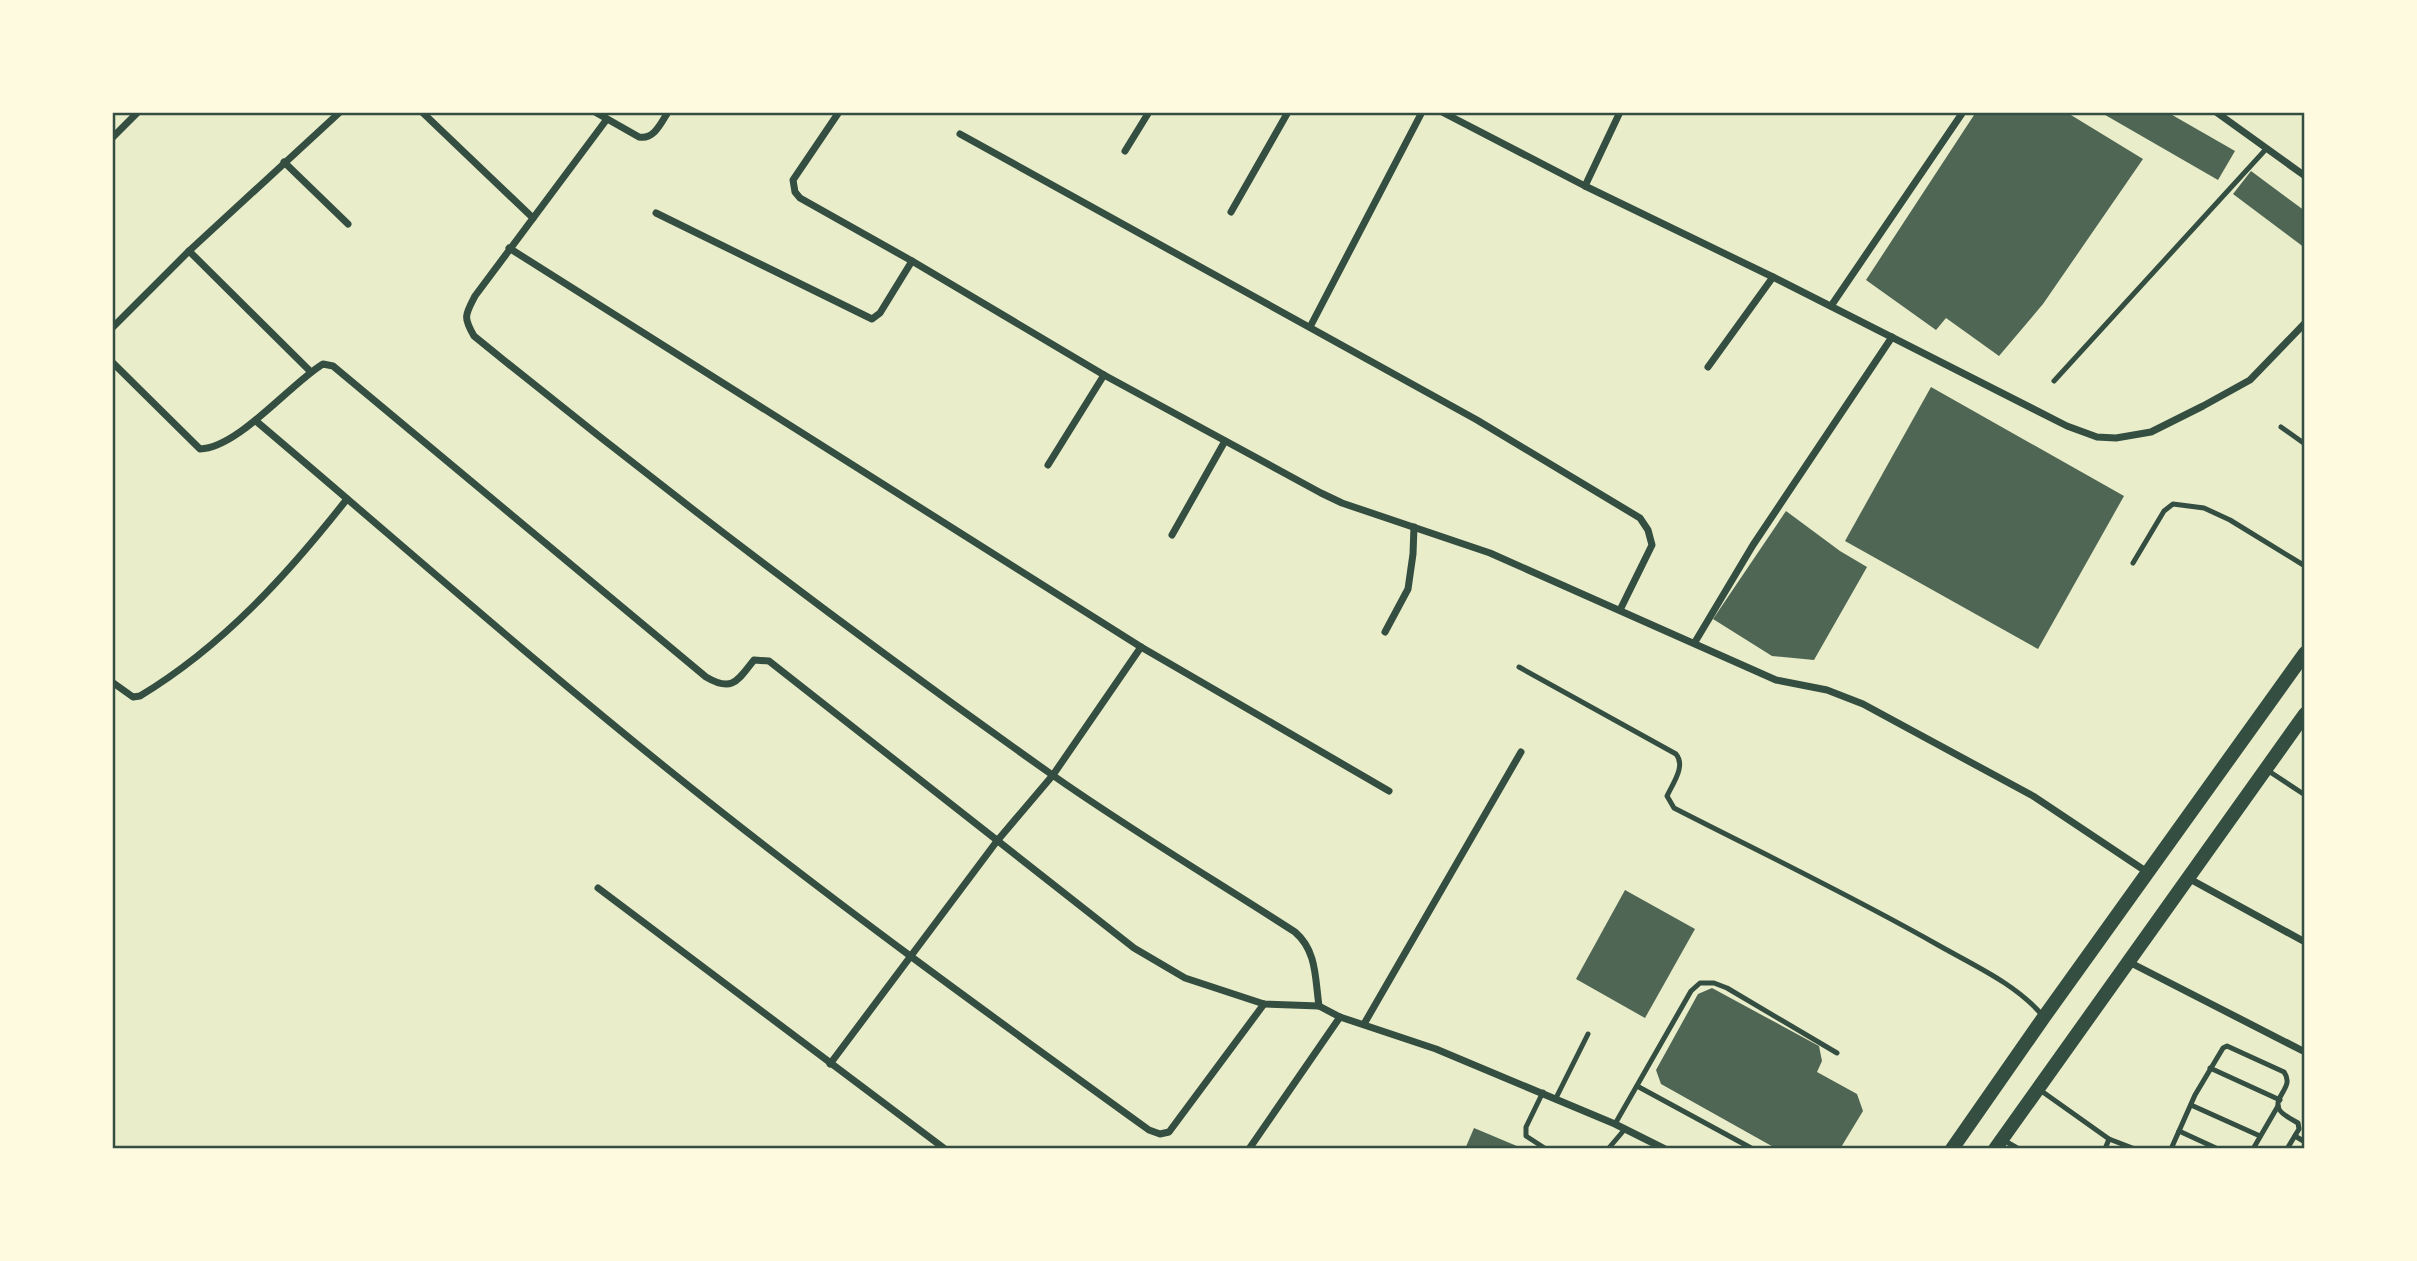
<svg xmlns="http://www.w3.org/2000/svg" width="2417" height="1261" viewBox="0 0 2417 1261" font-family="Commissioner,sans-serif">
  <rect width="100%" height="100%" fill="#e9edc9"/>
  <g fill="#4f6655">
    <polygon points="1976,112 2066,112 2143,159 2043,304 1999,356 1946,318 1936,330 1866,280"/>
    <polygon points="2100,112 2167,112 2235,151 2218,180"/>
    <polygon points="2251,171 2305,211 2305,248 2233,194"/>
    <polygon points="1931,387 2124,496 2038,649 1845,541"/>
    <polygon points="1786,511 1840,551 1867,567 1814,660 1772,656 1713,619"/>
    <polygon points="1625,890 1695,929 1645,1018 1576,979"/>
    <polygon points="1712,988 1819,1046 1822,1061 1817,1072 1857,1094 1863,1111 1840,1149 1777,1149 1661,1084 1656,1070 1698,994"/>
    <polygon points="1474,1128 1524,1149 1465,1149"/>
  </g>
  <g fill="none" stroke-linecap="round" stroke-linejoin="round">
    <g stroke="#344e41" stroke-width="5">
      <polyline points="2054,381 2267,148"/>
      <polyline points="2281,427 2305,444"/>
      <polyline points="2133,563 2164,511 2173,504 2204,508 2230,520 2305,566"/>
      <path d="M 1519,667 L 1676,754 C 1686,766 1673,783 1667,796 L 1674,808 C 1762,853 1852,896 1938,945 C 1975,966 2016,984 2043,1016"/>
      <polyline points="2267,770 2305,795"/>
      <polyline points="2210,1068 2280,1100"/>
      <polyline points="1637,1086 1753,1149"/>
      <polyline points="2040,1090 2109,1139 2135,1149"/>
      <polyline points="1543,1092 1526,1127 1526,1136 1546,1149"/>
      <polyline points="1556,1098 1588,1034"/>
      <polyline points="2191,1105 2260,1136"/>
      <polyline points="1615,1124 1691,991 1700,983 1714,983 1727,988 1837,1053"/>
      <polyline points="2179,1131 2218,1149"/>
      <polyline points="2295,1136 2305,1142"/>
      <polyline points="2005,1141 2019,1149"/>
      <polyline points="1608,1149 1625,1129"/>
      <polyline points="2105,1149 2109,1139"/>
      <path d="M 2171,1149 L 2195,1095 L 2223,1048 L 2227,1046 L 2284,1072 C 2295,1087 2273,1096 2279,1109 C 2282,1115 2293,1120 2298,1123 L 2299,1129 L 2287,1149"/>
      <polyline points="2253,1149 2278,1106"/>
    </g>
    <g stroke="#344e41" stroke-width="7">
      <polyline points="422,112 533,218"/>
      <path d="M 595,112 L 639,137 C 654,140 661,123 668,112"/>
      <polyline points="839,112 793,180 795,192 800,198 912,261 1104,375 1321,493 1342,503 1490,553 1776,680 1827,690 1863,704 2033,796 2147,872"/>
      <polyline points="1442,112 1585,186 1773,277 2067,426 2097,437 2116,438 2151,432 2203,406 2250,380 2305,323"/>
      <polyline points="2216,112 2305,176"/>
      <path d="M 607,119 L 475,296 C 465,315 463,317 474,336 C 661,488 853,634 1051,774 C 1129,829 1213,879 1295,932 C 1317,951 1315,978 1319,1006"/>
      <polyline points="960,134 1477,420 1640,518 1648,530 1652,545 1620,610"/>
      <polyline points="112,138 138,112"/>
      <polyline points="1125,151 1149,112"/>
      <polyline points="284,162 348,224"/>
      <polyline points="1585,186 1620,112"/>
      <polyline points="1231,212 1288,112"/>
      <polyline points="656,213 872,319 880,313 912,261"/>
      <polyline points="509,248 1141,647 1389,791"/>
      <polyline points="189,251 311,372"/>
      <polyline points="1831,306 1963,112"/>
      <polyline points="1310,327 1422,112"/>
      <polyline points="112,328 189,251 340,112"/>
      <path d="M 112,362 L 200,449 C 238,448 290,384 323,364 L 333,366 L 706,677 C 733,693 738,680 754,660 L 769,661 L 1134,948 L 1185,978 L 1264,1004 L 1319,1006 L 1340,1017 L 1436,1049 L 1615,1124 L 1665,1149"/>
      <polyline points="1708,367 1773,277"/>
      <path d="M 256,421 C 400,543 542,669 690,787 C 839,906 994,1018 1149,1130 L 1160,1134 L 1169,1132 L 1264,1004"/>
      <polyline points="1048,465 1104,375"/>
      <polyline points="1172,535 1225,441"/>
      <polyline points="1385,632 1408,589 1413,554 1414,527"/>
      <polyline points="1695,642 1753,545 1892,337"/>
      <path d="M 112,682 L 133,697 L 140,696 C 223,646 288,574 347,499"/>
      <polyline points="2188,878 2305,942"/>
      <polyline points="598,888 945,1149"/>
      <polyline points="2129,962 2305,1052"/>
      <polyline points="1364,1024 1521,752"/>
      <polyline points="830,1064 997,841 1053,775 1141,647"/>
      <polyline points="1249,1149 1340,1017"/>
    </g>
    <g stroke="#344e41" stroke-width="14">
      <polyline points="1952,1149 2044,1017 2305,653"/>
      <polyline points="1995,1149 2305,714"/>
    </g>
  </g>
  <rect width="2417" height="1261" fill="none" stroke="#fefae0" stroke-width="228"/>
  <rect x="114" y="114" width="2189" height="1033" fill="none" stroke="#344e41" stroke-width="2.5"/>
</svg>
